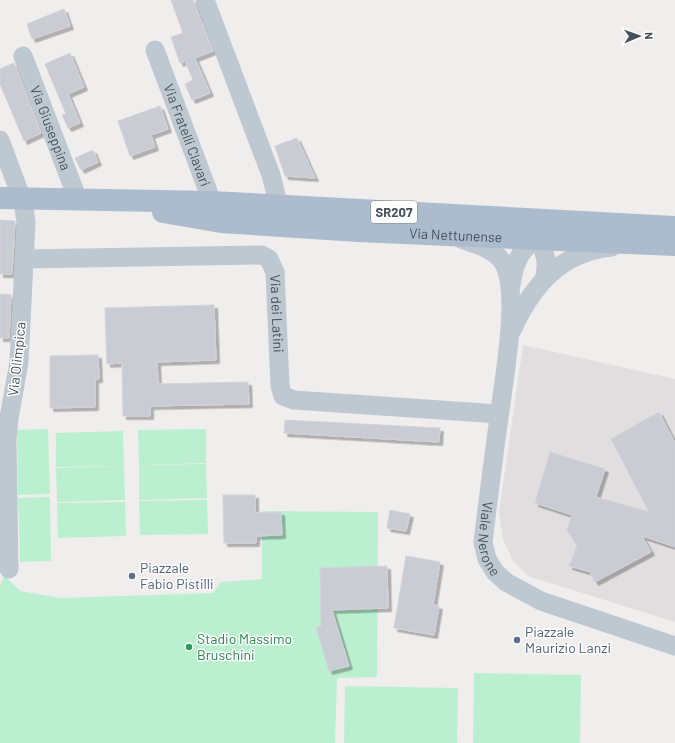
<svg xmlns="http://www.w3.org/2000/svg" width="675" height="743" viewBox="0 0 675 743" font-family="Barlow,sans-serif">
  <defs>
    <filter id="shadow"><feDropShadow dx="3.5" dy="3.5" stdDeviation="0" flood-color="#0004"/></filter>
  </defs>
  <rect width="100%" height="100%" fill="#f0eded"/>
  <polygon fill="#e1dedf" points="523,345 675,379 675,622 528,576 513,561 503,539 499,512"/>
  <g fill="#baf0d0">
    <polygon points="48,429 50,494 18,495 17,430"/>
    <polygon points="206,429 206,463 139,465 138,430"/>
    <polygon points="123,431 124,466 56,467 56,433"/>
    <polygon points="206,464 207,498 139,500 139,465"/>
    <polygon points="124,466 125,500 57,502 56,468"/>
    <polygon points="50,497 51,561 20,562 18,498"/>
    <polygon points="207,500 208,534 140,535 139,501"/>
    <polygon points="125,502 126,536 58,538 57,503"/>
    <polygon points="262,511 378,512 377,677 337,678 335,743 0,743 0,587 4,575 20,591 61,598 213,593 221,582 262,579"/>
    <polygon points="474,673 581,675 580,743 473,743"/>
    <polygon points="345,686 458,688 457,743 344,743"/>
  </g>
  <g fill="#caccd3" stroke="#d1d3d9" filter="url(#shadow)">
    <polygon points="171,0 193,0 213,51 195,58 210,93 192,100 185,84 193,80 185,61 180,63 171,37 183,33"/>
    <polygon points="64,9 70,26 32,39 27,24"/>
    <polygon points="70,53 84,87 68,94 80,123 68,128 62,115 66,114 45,64"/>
    <polygon points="14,63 41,133 24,141 0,84 0,69"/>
    <polygon points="160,106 168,129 151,135 155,147 130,156 118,121"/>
    <polygon points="297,138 315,178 285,176 275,146"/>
    <polygon points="93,150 98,162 81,170 75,158"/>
    <polygon points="0,220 15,221 12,274 0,274"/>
    <polygon points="0,294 11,295 9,338 0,338"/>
    <polygon points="214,305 216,360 157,362 158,384 248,382 249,404 150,406 150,416 123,416 122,363 107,364 105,308"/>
    <polygon points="98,355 99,379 95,379 95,407 50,408 50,356"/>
    <polygon points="659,412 675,443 675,547 642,536 651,552 595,582 590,572 569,566 577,546 567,530 572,515 535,503 550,452 605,469 596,497 649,512 611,439"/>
    <polygon points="285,420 440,428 439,442 284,433"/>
    <polygon points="223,495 255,495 255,513 281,512 282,535 256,536 256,543 224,543"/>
    <polygon points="390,510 410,514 406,531 387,528"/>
    <polygon points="406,556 440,562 433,605 439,606 434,635 394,628"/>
    <polygon points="387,566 388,608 332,610 349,666 329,671 316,627 321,626 320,568"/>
  </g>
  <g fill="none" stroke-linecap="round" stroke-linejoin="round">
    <g stroke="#bdc8d0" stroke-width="19">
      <polyline points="205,0 271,175 276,195 279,220"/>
      <path id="s1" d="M 155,50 L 212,202 L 213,216"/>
      <path id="s2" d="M 23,56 L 78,200"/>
      <polyline points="0,140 23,202 26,222 19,362 9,418 7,440 9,569"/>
      <path d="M 529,230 C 543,242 550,261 544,279"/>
      <path id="s3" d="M 461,239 C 476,244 494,249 503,262 C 521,292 503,383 499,418 C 493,460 488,501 483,542 L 487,559 L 495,572 L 506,582 L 541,601 L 675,646"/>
      <path id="s4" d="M 25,259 L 262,255 L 269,259 L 275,272 L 280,386 L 283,396 L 294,400 L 499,414"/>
      <path d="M 511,285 C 515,258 521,248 545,233"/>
      <path d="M 512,330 C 532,286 560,252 612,247"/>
    </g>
    <g stroke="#acbccd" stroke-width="22">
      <polyline points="0,198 212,202 675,227"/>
      <path id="s5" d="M 163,212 L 221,222 L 358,231 L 675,245"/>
    </g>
  </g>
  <g fill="#5c6f8a" stroke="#fff" stroke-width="1.5">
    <circle cx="132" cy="576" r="4"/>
    <circle cx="517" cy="640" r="4"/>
  </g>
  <circle fill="#2e9e5b" stroke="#fff" stroke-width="1.5" cx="189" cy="647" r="4"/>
  <g text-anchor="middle" stroke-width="3" stroke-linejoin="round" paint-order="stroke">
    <rect fill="#fff" stroke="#7d848c" stroke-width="1" x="371" y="201" width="46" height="22" rx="3"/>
    <g font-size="13" font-weight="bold" fill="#45505b">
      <text x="394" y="217">SR207</text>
    </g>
    <g font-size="14" fill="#45505b" stroke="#fff">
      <text dy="5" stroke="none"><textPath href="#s2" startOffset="77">Via Giuseppina</textPath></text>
      <text dy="5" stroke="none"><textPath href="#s1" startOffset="91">Via Fratelli Clavari</textPath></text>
      <text dy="5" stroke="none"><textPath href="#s5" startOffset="294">Via Nettunense</textPath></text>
      <text dy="5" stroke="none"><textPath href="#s4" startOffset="301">Via dei Latini</textPath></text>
      <text transform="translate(17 359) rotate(-84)" y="5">Via Olimpica</text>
      <text dy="5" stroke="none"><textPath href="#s3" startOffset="329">Viale Nerone</textPath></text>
    </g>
    <g font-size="14" fill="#4e5e75" stroke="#fff" text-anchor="start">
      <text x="140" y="573">Piazzale<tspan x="140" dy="16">Fabio Pistilli</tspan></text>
      <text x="525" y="637">Piazzale<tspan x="525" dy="16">Maurizio Lanzi</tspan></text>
    </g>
    <g font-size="14" fill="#27864d" stroke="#fff" text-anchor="start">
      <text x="197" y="644">Stadio Massimo<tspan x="197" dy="16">Bruschini</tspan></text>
    </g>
  </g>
  <g transform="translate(639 36) rotate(88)" stroke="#ffffff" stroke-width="3" paint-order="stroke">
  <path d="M0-3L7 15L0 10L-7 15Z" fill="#45505b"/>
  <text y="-6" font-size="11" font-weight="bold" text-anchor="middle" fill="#45505b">N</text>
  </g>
</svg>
